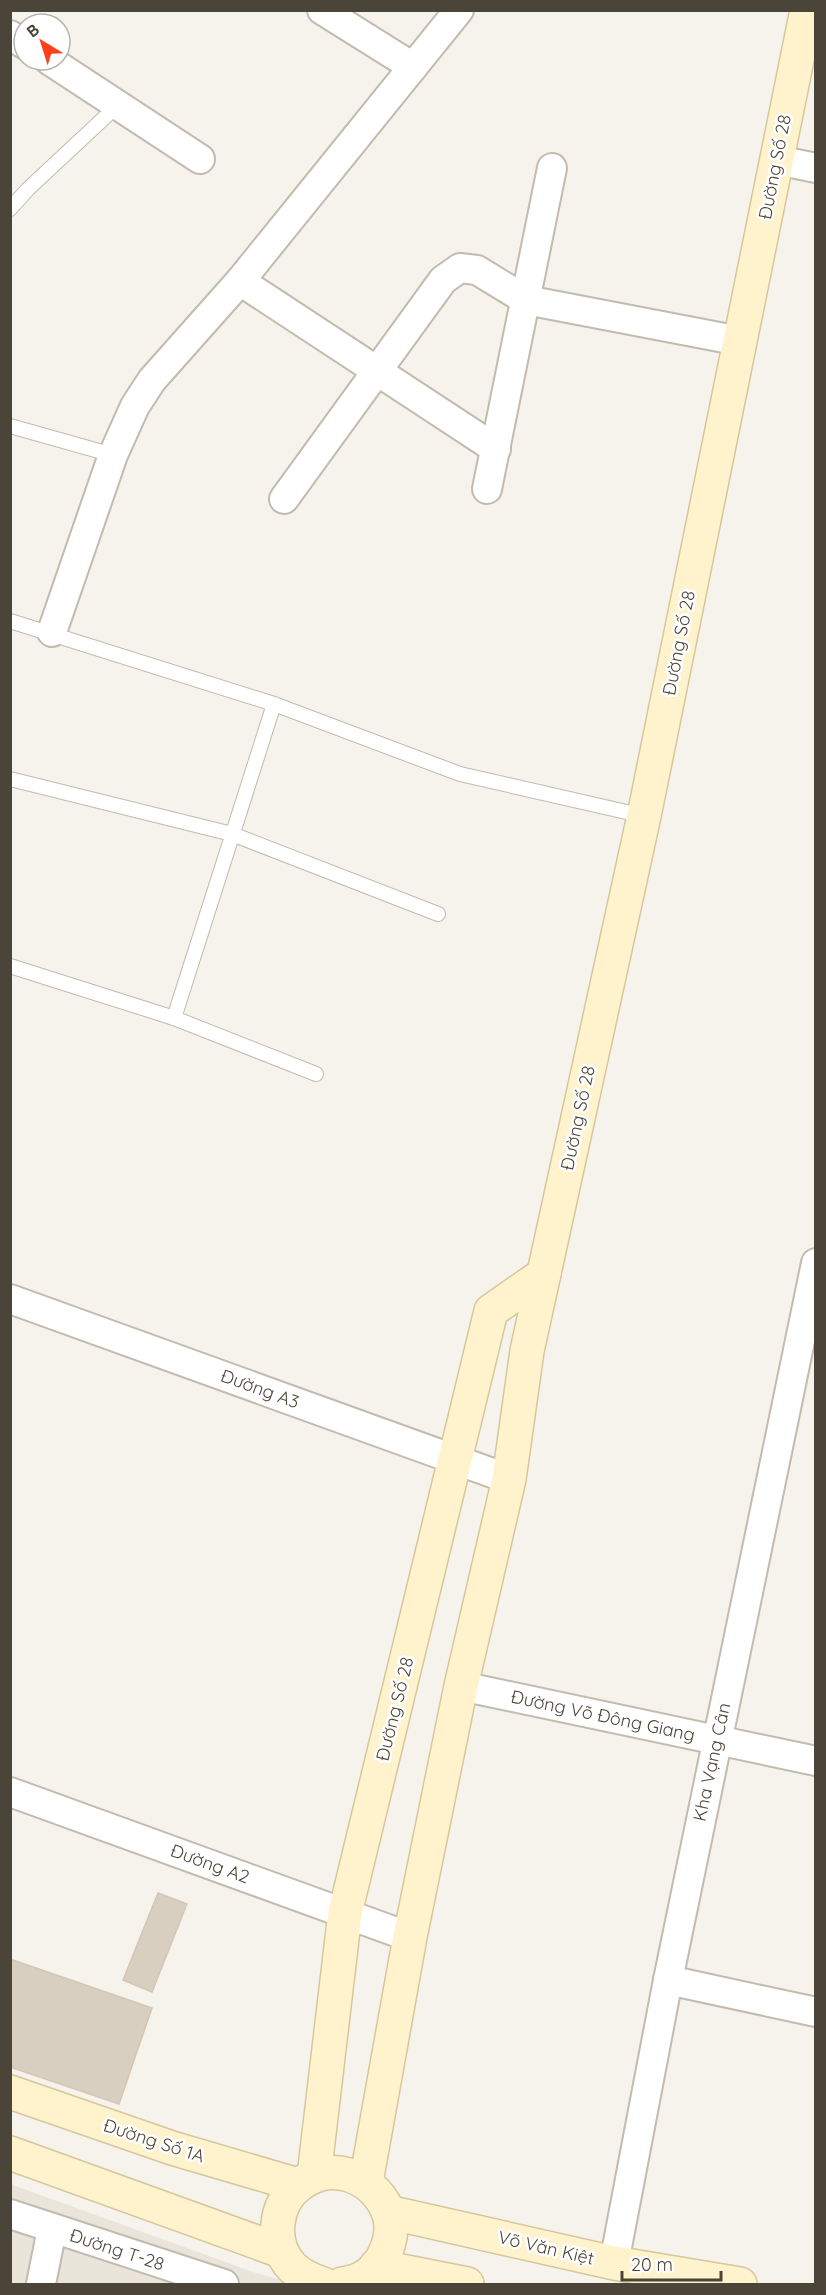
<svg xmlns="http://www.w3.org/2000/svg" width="826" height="2295" viewBox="0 0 826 2295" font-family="Quicksand,sans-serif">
  <rect width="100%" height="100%" fill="#f6f3ec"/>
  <polygon fill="#eae5da" points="10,2184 259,2274 298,2284 11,2284"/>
  <g fill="#d8cfc1" stroke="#d3c7b4" stroke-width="1.5">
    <polygon points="158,1893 187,1904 152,1992 123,1980"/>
    <polygon points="10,1959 152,2008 119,2104 10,2067"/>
  </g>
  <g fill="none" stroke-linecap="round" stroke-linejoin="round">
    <g stroke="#c2bbae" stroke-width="16">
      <g id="lane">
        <polyline points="10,209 28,189 119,104"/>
        <polyline points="10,426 113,455"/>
        <polyline points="10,621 274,704 460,774 644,816"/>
        <polyline points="10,779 232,834 438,914"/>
        <polyline points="10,966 174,1018 316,1074"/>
        <polyline points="174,1018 274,704"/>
      </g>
    </g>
    <g stroke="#c2bbae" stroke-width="32">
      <g id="street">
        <polyline points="322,10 413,67"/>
        <polyline points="10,35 24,44"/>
        <polyline points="49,60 200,159"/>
        <polyline points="777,160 816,168"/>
        <polyline points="240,281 496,449"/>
        <polyline points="487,489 552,168"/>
        <polyline points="284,499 443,280 460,268 477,270 526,300 740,341"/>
        <polyline points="52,632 113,455 135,406 152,380 240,281 459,10"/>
        <polyline points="10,1299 509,1479"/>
        <polyline points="461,1686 816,1761"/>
        <polyline points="10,1792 410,1937"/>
        <polyline points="668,1980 816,2012"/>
        <polyline points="10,2214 224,2284"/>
        <polyline points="614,2263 668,1980 816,1263"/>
        <polyline points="41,2284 52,2229"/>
      </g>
    </g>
    <g stroke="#d6c79b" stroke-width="36">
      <g id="secondary">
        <polyline points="10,2092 172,2148 298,2185"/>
        <polyline points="10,2153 281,2251"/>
        <polyline points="314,2176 345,1913 491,1311 544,1274"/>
        <polyline points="366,2182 410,1937 461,1686 509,1479 527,1351 644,816 807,10"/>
        <polyline points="388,2212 614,2263 740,2284"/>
        <polyline points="376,2266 467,2284"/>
        <path d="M 323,2284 C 311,2280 301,2276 292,2267 C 270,2244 274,2203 299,2185 C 330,2160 371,2175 387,2209 C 398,2233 384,2269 360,2279 C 354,2282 348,2283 342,2284"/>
      </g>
    </g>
    <use href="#lane" stroke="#fff" stroke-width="14"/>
    <use href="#street" stroke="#fff" stroke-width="28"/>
    <use href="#secondary" stroke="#fff3cd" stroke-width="33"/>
  </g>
  <g text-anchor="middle" stroke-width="5" stroke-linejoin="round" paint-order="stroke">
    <g font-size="18" fill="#4b4439" stroke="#fff">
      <text transform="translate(775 167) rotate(-79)" y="6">Đường Số 28</text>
      <text transform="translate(679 643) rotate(-79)" y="6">Đường Số 28</text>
      <text transform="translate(578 1118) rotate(-78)" y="6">Đường Số 28</text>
      <text transform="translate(260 1389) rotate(20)" y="6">Đường A3</text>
      <text transform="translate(395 1709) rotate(-76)" y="6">Đường Số 28</text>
      <text transform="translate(603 1716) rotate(12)" y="6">Đường Võ Đông Giang</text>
      <text transform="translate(712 1762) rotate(-78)" y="6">Kha Vạng Cân</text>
      <text transform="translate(210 1864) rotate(20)" y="6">Đường A2</text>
      <text transform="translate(154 2141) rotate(18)" y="6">Đường Số 1A</text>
      <text transform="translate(546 2248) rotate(13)" y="6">Võ Văn Kiệt</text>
      <text transform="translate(117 2250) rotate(18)" y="6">Đường T-28</text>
    </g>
  </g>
  <rect width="826" height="2295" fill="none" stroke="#4b4439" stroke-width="24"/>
  <g transform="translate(42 42) rotate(322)"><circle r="28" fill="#ffffff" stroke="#b7b4b0" stroke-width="1.5"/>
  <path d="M0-4.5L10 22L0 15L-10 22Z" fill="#fc3f1d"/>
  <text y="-9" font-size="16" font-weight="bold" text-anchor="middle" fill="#4b4439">B</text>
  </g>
  <path d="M622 2271v9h99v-9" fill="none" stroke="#4b4439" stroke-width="3"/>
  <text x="631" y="2271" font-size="18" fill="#4b4439" stroke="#ffffff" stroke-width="4.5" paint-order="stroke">20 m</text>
</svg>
